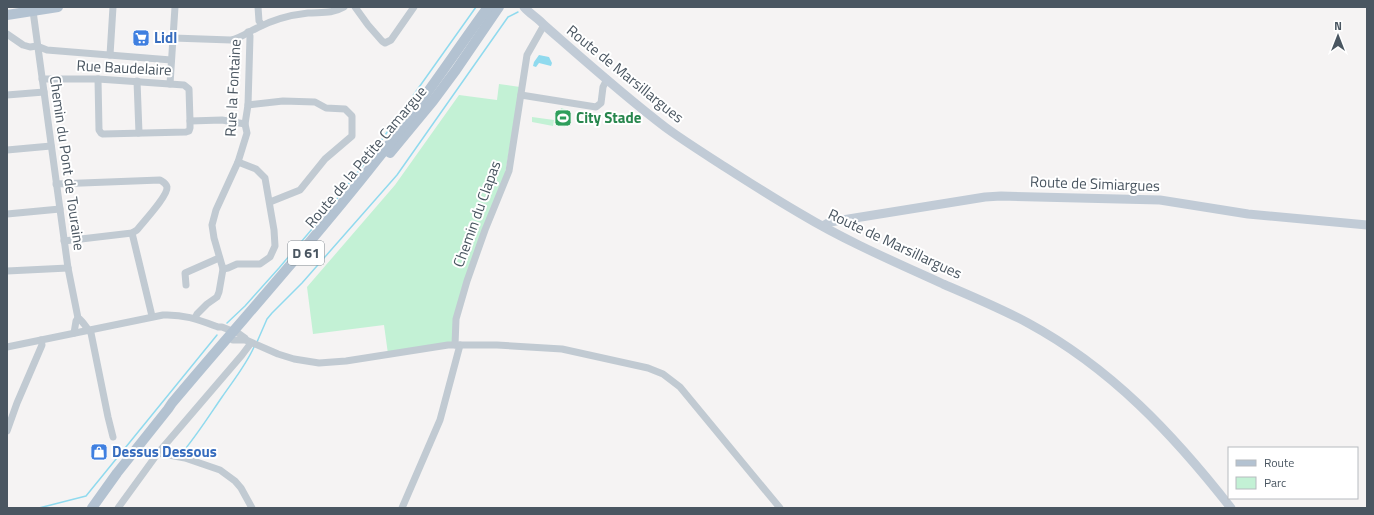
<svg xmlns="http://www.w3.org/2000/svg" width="1374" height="515" viewBox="0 0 1374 515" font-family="'Titillium Web',sans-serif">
  <rect width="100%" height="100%" fill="#f5f3f3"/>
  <g fill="#c3f1d5">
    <polygon points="499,84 520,87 505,174 480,236 452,342 388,354 384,325 313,334 307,287 395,185 459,95 497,100"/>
    <polygon points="561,108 570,111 565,127 558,126 557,124"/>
    <polygon points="532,117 554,120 553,126 532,122"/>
  </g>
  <polygon fill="#90daee" points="539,55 549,57 552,63 551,66 539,63 536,67 533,66 534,62"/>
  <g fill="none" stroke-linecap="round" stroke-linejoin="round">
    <g stroke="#90daee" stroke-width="1.5">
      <polyline points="227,323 245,306 279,268 329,209 368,159 476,7"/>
      <polyline points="257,342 267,319 272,313 302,283 397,175 508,17 518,12"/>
      <path d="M 182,453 C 197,435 209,416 222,397 C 233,381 246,365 254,347"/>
      <polyline points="39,508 86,496 217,335"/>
    </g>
    <g stroke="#c1cad2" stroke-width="7">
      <polyline points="258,7 259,21 262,25"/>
      <polyline points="355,7 368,25 382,41 385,43 391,40 414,7"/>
      <path d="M 33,11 L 68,268 L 78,318 C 84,322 86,328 91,333 L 108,417 L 113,437"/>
      <polyline points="7,34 23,45 30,47 37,46 47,50 171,60"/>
      <path d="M 173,38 L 231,40 C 241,38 248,32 257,28 C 272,20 290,15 308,13 C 321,12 332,14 344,7"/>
      <polyline points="110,55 113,7"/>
      <polyline points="42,79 98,79 184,85 189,89 190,121 222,120 245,124"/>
      <polyline points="98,79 99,130 101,133 103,134 186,132 189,131 190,128 190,121"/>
      <polyline points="137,81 139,133"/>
      <polyline points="170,84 175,7"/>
      <polyline points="7,95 44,92"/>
      <polyline points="521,95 596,107 601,103 603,87 607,79"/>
      <polyline points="248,105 283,101 315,102 326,108 345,109 352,116 352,136 325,159 300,190 270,202"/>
      <polyline points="7,150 51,146"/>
      <path d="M 56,184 L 160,180 C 163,182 166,183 167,187 C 168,196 143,222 137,230 L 132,233 L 64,241"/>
      <polyline points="7,214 60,209"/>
      <polyline points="132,233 152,316"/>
      <polyline points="223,269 228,268 237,264 260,264 270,257 275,246 274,230 265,178 256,169 238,162"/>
      <polyline points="7,271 68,268"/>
      <polyline points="186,285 185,273 219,258"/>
      <polyline points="195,318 197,314 207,304 217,297 219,292 223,269 214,238 212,225 216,210 238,162 247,133 245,124 248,105 250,36 248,32"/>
      <polyline points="74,333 76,321 78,318"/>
      <polyline points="238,333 245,338 246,340"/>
      <polyline points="233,340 246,340 278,354 294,359 319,363 346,361 448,345 497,345 562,349 648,368 663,374 680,387 780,508"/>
      <polyline points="455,345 456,319 467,281 485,230 509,171 527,55 544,25"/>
      <path d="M 7,347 L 163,315 C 184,314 199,320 218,327 L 222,327 L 232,331"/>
      <polyline points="7,431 17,403 42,345 41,340"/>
      <polyline points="136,449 185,458 220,470 235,481 241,488 252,508"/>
      <polyline points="118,508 158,453 242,355 251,343"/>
      <polyline points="402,508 440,420 460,345"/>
    </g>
    <g stroke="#c1cbd6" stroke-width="9">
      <path d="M 524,7 C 530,14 538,18 544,25 C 584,60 623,95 665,127 C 684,141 705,154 725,167 C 750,183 775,199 801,214 C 846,241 895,262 943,284 C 971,296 1000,308 1028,323 C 1111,368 1173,434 1231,508"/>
      <polyline points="823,226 830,222 985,197 1001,196 1160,200 1248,214 1367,225"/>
    </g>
    <g stroke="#b3c2d1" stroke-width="10">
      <polyline points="7,15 58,7"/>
      <polyline points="390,153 433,101 456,70 499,7"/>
      <path d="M 92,508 L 117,473 L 168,409 L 172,403 C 240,322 311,244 376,161 C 416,111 451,58 488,7"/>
    </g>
  </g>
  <defs>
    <g id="supermarket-square" transform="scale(0.9)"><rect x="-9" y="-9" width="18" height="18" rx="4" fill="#3f7fe0" stroke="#fff"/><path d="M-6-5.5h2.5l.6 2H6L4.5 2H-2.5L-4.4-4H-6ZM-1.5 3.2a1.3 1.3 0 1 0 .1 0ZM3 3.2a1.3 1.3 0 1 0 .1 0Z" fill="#fff"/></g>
    <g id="stadium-square" transform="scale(0.9)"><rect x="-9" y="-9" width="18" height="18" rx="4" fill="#2e9e5b" stroke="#fff"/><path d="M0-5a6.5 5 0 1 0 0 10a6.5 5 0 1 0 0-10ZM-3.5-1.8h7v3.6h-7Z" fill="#fff"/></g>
    <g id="shop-square" transform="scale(0.9)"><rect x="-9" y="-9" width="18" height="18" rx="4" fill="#3f7fe0" stroke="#fff"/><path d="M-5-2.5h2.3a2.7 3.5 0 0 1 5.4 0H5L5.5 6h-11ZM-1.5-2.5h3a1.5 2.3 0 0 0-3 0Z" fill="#fff"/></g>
  </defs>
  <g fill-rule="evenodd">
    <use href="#supermarket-square" x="141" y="38"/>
    <use href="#stadium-square" x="563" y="118"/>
    <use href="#shop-square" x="99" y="452"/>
  </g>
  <g text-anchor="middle" stroke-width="4" stroke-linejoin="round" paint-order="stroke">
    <rect fill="#fff" stroke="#808990" stroke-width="1" x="288" y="241" width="36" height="24" rx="3"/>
    <g font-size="14" font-weight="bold" fill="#4a5661">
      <text x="306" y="258">D 61</text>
    </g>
    <g font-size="15" font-weight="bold" fill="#366cbe" stroke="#fff" text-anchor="start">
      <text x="154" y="43">Lidl</text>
      <text x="112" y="457">Dessus Dessous</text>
    </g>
    <g font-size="15" fill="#4a5661" stroke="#fff">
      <text transform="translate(124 68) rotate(3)" y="5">Rue Baudelaire</text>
      <text transform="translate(625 74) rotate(39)" y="5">Route de Marsillargues</text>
      <text transform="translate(233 88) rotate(-87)" y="5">Rue la Fontaine</text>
      <text transform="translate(366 157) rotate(-50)" y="5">Route de la Petite Camargue</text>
      <text transform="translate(67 163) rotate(82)" y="5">Chemin du Pont de Touraine</text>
      <text transform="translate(1095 184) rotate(2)" y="5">Route de Simiargues</text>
      <text transform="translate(477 214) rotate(-70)" y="5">Chemin du Clapas</text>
      <text transform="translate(895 244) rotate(25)" y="5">Route de Marsillargues</text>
    </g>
    <g font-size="15" font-weight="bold" fill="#27864d" stroke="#fff" text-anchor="start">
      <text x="576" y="123">City Stade</text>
    </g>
  </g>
  <rect width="1374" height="515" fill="none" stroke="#4a5661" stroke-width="16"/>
  <rect x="1228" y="447" width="130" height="52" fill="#ffffff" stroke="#b7bbc0"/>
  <rect x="1236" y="460" width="20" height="6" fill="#b3c2d1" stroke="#b7bbc0"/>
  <text x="1264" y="467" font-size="12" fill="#4a5661">Route</text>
  <rect x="1236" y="477" width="20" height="12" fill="#c3f1d5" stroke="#b7bbc0"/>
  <text x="1264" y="487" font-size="12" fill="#4a5661">Parc</text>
  <g transform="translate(1338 36)" stroke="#ffffff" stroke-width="3" paint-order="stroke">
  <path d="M0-3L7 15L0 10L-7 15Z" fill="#4a5661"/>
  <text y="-6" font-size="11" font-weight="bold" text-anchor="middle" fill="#4a5661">N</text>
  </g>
</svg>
